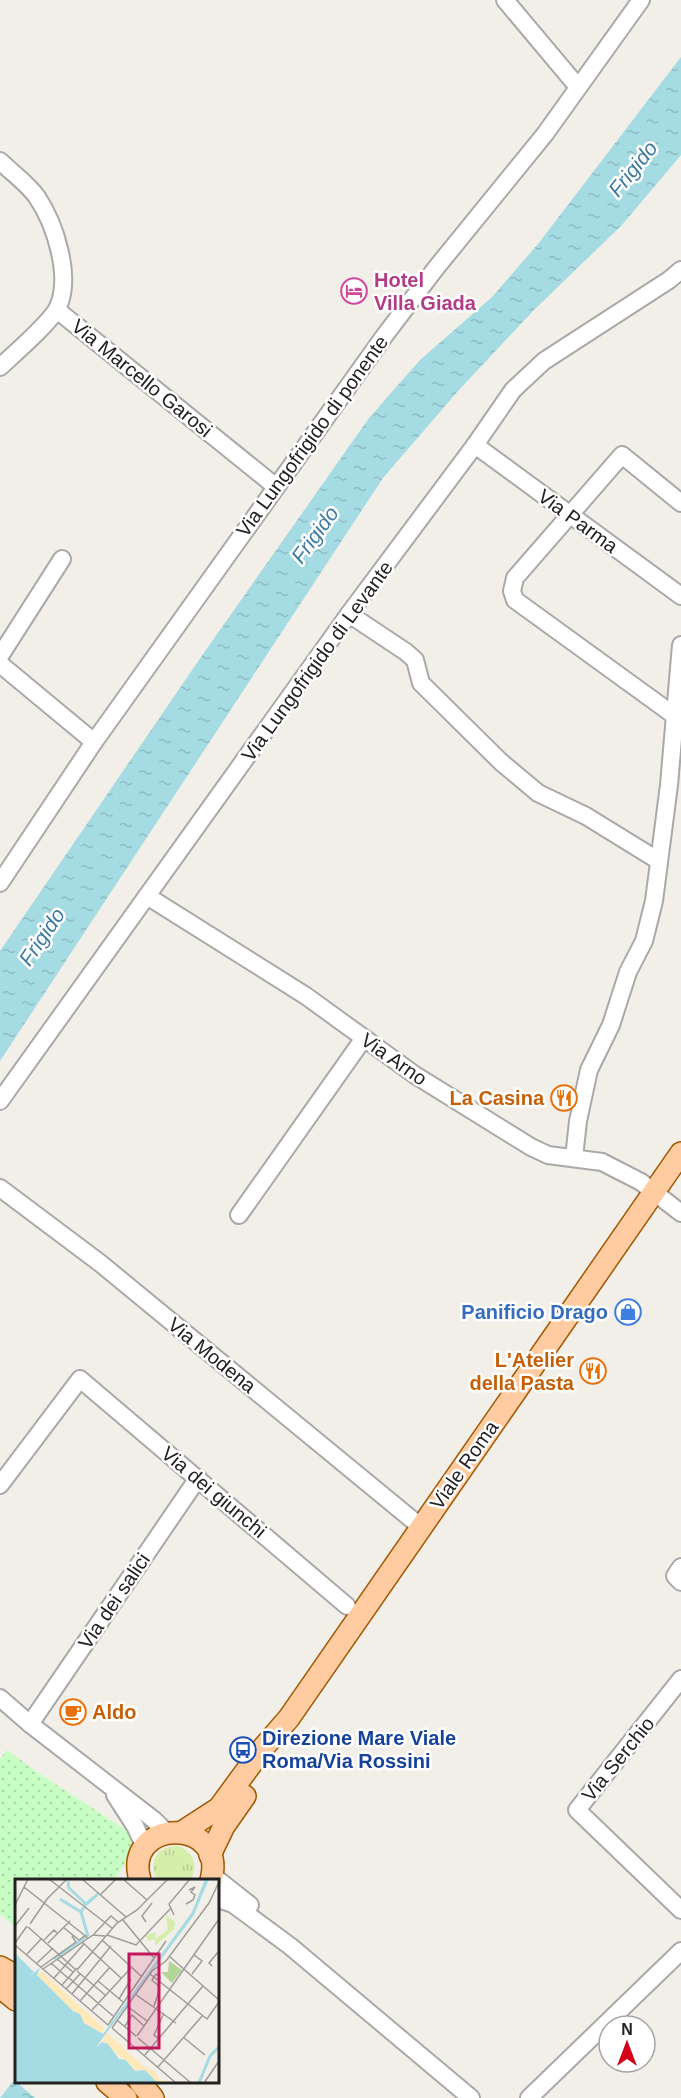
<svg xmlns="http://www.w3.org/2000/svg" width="681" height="2098" viewBox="0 0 681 2098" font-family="Helvetica,sans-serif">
  <defs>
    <pattern id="grass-tufts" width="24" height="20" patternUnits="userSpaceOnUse" patternTransform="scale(1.5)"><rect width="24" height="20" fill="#d5efab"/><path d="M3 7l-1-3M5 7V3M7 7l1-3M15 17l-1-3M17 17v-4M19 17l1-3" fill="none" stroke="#b7cd93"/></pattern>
    <pattern id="park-dots" width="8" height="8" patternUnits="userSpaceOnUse" patternTransform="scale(1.5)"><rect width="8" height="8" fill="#c6fec3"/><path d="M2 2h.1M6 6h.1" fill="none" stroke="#aad9a7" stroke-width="1.8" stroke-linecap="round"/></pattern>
    <pattern id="water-ripples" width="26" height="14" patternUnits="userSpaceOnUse" patternTransform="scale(1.5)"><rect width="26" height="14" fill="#a5dce3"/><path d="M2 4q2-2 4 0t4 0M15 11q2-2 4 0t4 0" fill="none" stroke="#8ebcc2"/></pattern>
  </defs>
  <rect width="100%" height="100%" fill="#f2eee8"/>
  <path fill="url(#grass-tufts)" d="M 178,1846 C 194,1852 199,1866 190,1880 L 158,1880 C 146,1863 158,1845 178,1846 Z"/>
  <polygon fill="url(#park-dots)" points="7,1750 37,1772 141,1840 114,1880 16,1880 16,1927 0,1914 0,1759"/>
  <g fill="url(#water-ripples)">
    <polygon points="681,57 681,155 622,225 534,310 458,391 383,478 0,1061 0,951 201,657 369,418 420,360 492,297 538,244"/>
    <polygon points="14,2080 35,2098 0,2098"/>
  </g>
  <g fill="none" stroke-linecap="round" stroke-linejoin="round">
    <g stroke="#a9a9a9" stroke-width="20">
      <g id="minor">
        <polyline points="505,0 578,87"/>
        <path d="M 0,161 C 12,173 27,183 37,197 C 55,224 72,276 58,307 C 52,321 13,355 0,367"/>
        <polyline points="57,310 275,486"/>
        <polyline points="475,445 681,596"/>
        <polyline points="349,614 406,652 415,660 421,683 501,762 538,793 586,816 659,861"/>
        <polyline points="0,656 62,559"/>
        <polyline points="0,664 94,742"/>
        <polyline points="675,716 515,600 512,591 515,578 622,455 681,503"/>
        <polyline points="0,883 94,742 385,335 436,268 545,134 641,0"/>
        <polyline points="147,896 306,996 415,1075 531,1147 548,1155 602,1162 641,1182 681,1213"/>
        <polyline points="0,1101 349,614 475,445 513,390 544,361 669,280 681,270"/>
        <polyline points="574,1158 578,1121 589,1070 611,1025 628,972 644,941 654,901 669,785 681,645"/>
        <polyline points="0,1188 100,1263 421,1527"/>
        <polyline points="239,1215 364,1038"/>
        <polyline points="0,1485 80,1379 347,1606"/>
        <polyline points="681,1567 675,1576 681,1582"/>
        <polyline points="681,1679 577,1810 681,1910"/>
        <polyline points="0,1698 30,1724 154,1820 166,1832"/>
        <polyline points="30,1724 198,1478"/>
        <polyline points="115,1795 135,1826 145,1847"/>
        <polyline points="212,1875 250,1905"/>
        <polyline points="218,1899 233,1904 290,1946 471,2098"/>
        <polyline points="529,2098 681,1951"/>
      </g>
    </g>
    <g stroke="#9f5800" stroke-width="24">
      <g id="major">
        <polyline points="182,1832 219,1808 263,1748 289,1718 681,1153"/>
        <polyline points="210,1855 224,1826 245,1796"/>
        <path d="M 140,1880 C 122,1818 228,1816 211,1880"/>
        <polyline points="0,1967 16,1976"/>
        <polyline points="0,1987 16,2000"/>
        <polyline points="107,2082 126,2098"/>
        <polyline points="140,2082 153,2098"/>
      </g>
    </g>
    <use href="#minor" stroke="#fff" stroke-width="16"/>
    <use href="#major" stroke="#ffcba0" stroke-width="21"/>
  </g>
  <defs>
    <g id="hotel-ring" transform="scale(1.35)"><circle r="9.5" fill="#fff" stroke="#d1479c" stroke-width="1.5"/><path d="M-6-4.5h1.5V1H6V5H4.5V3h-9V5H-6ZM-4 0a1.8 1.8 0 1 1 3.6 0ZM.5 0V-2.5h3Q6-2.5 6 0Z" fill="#d1479c"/></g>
    <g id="restaurant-ring" transform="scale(1.35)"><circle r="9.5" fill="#fff" stroke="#e8710a" stroke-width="1.5"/><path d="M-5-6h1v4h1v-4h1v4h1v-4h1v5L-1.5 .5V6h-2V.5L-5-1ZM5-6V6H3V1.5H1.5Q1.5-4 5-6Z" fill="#e8710a"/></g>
    <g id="shop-ring" transform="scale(1.35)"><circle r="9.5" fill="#fff" stroke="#3f7fe0" stroke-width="1.5"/><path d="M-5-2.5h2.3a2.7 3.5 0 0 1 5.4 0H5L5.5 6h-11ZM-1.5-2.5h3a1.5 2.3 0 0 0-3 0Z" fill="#3f7fe0"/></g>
    <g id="cafe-ring" transform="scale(1.35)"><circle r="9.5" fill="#fff" stroke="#e8710a" stroke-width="1.5"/><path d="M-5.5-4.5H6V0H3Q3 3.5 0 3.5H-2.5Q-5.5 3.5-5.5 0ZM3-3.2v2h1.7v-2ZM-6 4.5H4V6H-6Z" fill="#e8710a"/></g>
    <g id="bus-ring" transform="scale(1.35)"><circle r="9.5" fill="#fff" stroke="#1a4fb4" stroke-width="1.5"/><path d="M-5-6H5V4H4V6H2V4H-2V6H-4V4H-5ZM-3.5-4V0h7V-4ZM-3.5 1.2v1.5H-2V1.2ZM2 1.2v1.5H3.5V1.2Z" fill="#1a4fb4"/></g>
  </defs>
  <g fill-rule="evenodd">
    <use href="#hotel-ring" x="354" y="291"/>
    <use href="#restaurant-ring" x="564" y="1098"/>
    <use href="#shop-ring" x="628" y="1312"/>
    <use href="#restaurant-ring" x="593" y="1371"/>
    <use href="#cafe-ring" x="73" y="1712"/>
    <use href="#bus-ring" x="243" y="1750"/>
  </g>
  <g text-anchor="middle" stroke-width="5" stroke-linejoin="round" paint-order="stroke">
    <g font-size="20" font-weight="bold" fill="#b23c85" stroke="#fff" text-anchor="start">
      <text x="374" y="287">Hotel<tspan x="374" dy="23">Villa Giada</tspan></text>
    </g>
    <g font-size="20" fill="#222" stroke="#fff">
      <text transform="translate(142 378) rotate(39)" y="7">Via Marcello Garosi</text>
      <text transform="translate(312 436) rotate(-54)" y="7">Via Lungofrigido di ponente</text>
      <text transform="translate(578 521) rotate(36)" y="7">Via Parma</text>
      <text transform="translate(317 661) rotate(-54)" y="7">Via Lungofrigido di Levante</text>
      <text transform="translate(394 1059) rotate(35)" y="7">Via Arno</text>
      <text transform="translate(212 1355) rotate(39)" y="7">Via Modena</text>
      <text transform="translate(464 1465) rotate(-55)" y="7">Viale Roma</text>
      <text transform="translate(214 1492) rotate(40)" y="7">Via dei giunchi</text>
      <text transform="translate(114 1601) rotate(-56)" y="7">Via dei salici</text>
      <text transform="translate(618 1759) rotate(-51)" y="7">Via Serchio</text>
    </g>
    <g font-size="20" font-weight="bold" fill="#c56008" stroke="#fff" text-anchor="end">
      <text x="544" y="1105">La Casina</text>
      <text x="574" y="1367">L'Atelier<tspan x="574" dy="23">della Pasta</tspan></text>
      <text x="92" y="1719" text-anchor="start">Aldo</text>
    </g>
    <g font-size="20" font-weight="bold" fill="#366cbe" stroke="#fff" text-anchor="end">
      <text x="608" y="1319">Panificio Drago</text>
    </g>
    <g font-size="20" font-weight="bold" fill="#164399" stroke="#fff" text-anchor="start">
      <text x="262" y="1745">Direzione Mare Viale<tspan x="262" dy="23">Roma/Via Rossini</tspan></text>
    </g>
    <g font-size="21" font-style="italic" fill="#3d7aa1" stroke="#fff">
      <text transform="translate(633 169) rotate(-51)" y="7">Frigido</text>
      <text transform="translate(315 535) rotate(-54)" y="7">Frigido</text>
      <text transform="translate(42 937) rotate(-56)" y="7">Frigido</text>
    </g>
  </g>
  <g transform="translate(15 1879)">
    <rect width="204" height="204" fill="#f2eee8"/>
    <path d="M 151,36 L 160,43 L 159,50 L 140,67 L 140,60 L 134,62 L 130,57 L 141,53 L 140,60 L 153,51 Z" fill="#d5efab"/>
    <path d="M 154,82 L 167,91 L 157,104 L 146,93 L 153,93 Z" fill="#b2d599"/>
    <path d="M 26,92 L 89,149 L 88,155 L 69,143 L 22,96 ZM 92,154 L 128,187 L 139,192 L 145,201 L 157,203 L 143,204 L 126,190 L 120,191 L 88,162 Z" fill="#ffe9b9"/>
    <path d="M 190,0 L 194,0 L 179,36 L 81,168 L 87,163 L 93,165 L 104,180 L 111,181 L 120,192 L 130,191 L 143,204 L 0,204 L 0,74 L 19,93 L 11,100 L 25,89 L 22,96 L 58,132 L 65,135 L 69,144 L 88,155 L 177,33 Z" fill="#a5dce3"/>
    <path fill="none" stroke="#a5dce3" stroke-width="3" d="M 53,2 L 54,9 L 71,25M 45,20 L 66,33M 69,27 L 83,15M 69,28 L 66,33 L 73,57M 39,80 L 72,57M 184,204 L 195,177 L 204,168"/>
    <path fill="none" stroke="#9f9c99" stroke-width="1.5" d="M 34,0 L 97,49M 67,0 L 111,38M 108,0 L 132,21M 9,8 L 73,59M 85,16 L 101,0M 171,25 L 178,21 L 180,16 L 176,13 L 180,8 L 174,11M 0,26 L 13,0M 159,36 L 154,25 L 175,0M 108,41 L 139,79M 131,43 L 127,37 L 137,24M 15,45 L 32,20 L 52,0M 0,47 L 14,29M 13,48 L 60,90M 48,48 L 64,61 L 71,56M 79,55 L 96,37 L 103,43M 92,56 L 121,66 L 156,29M 29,61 L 39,51 L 42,54M 87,61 L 126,97M 67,63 L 106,99M 0,64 L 12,47M 33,64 L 55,42M 0,66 L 93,146M 12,75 L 27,59M 154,77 L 204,121M 42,80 L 58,93M 22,84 L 38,69M 36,84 L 53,99M 197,87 L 194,84 L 204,72M 26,88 L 61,63 L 57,57M 28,90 L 78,56 L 90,57M 62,91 L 102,44 L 122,31 L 153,0M 62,92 L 90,116M 135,95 L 192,140 L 204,123M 177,95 L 187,82 L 179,76M 39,99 L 69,65M 54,99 L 98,137M 83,102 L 108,123M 47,106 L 62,89M 51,110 L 65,95M 57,115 L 96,67M 120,115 L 161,144M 104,120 L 116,100M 65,122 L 95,88M 112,127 L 132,142M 139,127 L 143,115 L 145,98 L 141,95 L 137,101 L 144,107M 77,131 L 116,89M 103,142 L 121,157M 93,146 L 151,62M 110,147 L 117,136 L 129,147M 97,149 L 137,92 L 151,82 L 194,24 L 204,3M 97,149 L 118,167M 122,157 L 204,40M 168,158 L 190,176M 123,159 L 176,204M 145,161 L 139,156 L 149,134M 118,167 L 161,204M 129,177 L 188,107M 143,188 L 188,136M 189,204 L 204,182"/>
    <path fill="#c2185b" fill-opacity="0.15" stroke="#c2185b" stroke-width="3" d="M 114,75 L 144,75 L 144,169 L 114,169 Z"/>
    <rect width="204" height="204" fill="none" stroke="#222" stroke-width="3"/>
  </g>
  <g transform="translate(627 2044)"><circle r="28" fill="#ffffff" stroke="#a7a7a7" stroke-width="1.5"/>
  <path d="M0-4.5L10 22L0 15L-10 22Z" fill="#d30019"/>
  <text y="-9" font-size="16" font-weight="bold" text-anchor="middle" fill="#222222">N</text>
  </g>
</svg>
